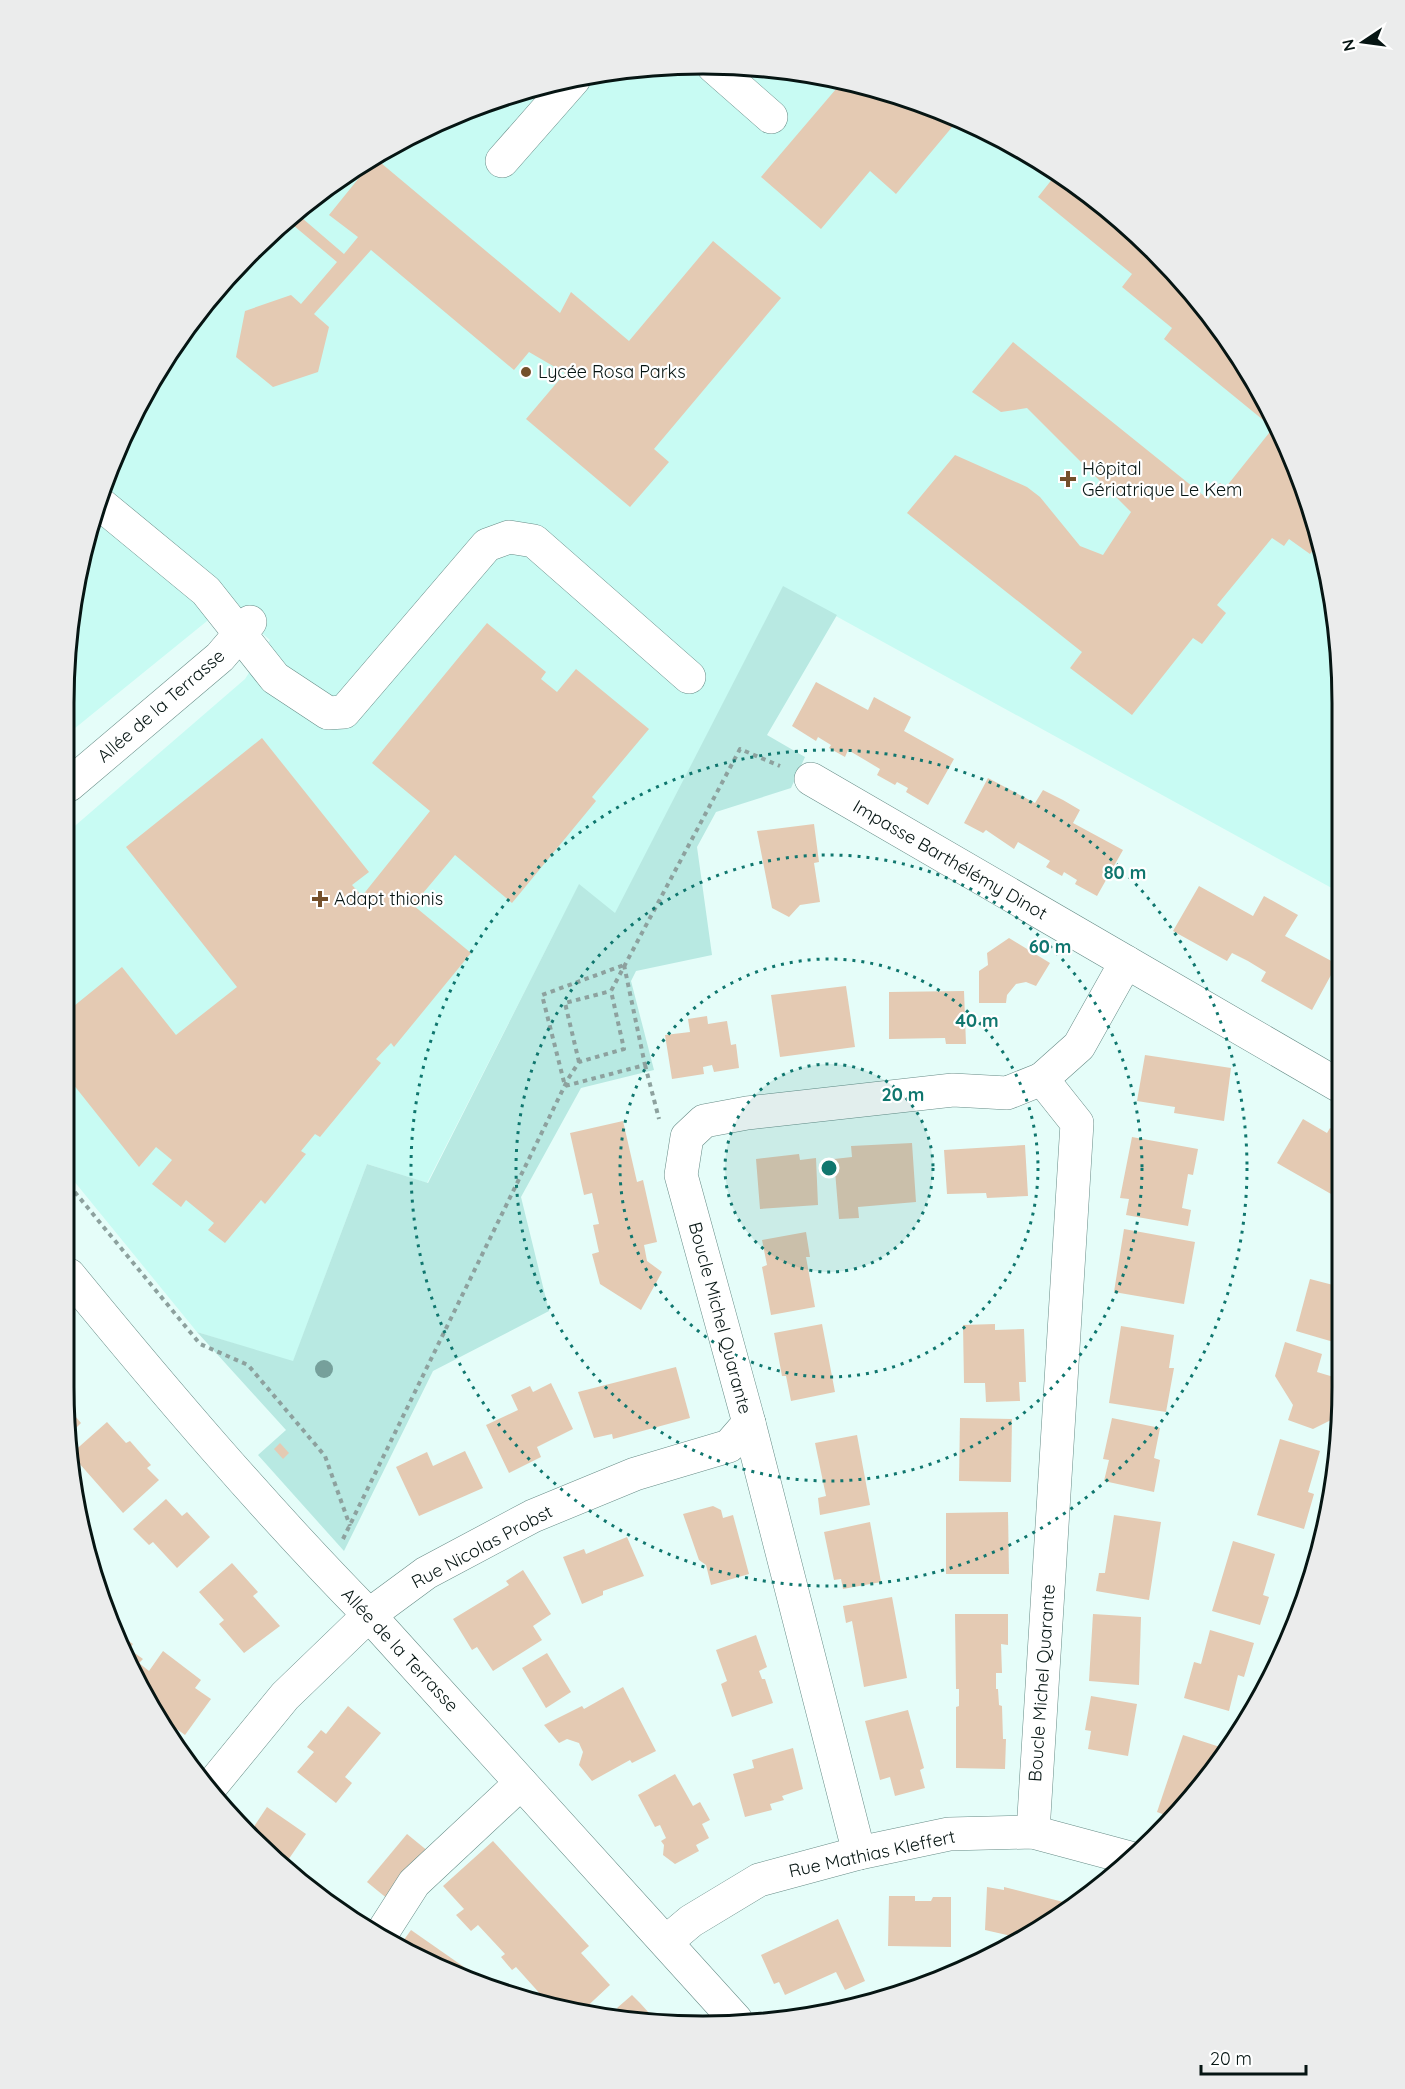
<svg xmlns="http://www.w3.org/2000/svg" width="1405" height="2089" viewBox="0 0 1405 2089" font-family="Quicksand,sans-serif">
  <rect width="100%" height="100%" fill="#e5fdf9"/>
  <polygon fill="#c8fbf3" points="661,64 786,69 908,97 1023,149 1124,222 1210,313 1276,420 1320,537 1341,661 1339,892 783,587 615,914 579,885 427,1183 367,1164 293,1362 197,1332 69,1175 69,831 245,679 270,640 228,604 69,733 69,619 85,537 129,420 222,281 313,195 420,129 537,85"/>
  <polygon fill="#b8e9e2" points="783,586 837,615 767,735 805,757 791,788 716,812 697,847 712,955 636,971 631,981 654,1070 581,1088 521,1197 549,1311 433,1371 344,1551 258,1455 286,1430 197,1332 293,1361 367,1164 428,1183 579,884 615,913"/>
  <g fill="#e4cab3">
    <polygon points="842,82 908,97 958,120 896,194 870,171 821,229 761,177"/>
    <polygon points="375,158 560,313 571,292 629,341 713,241 781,298 654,449 669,462 630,507 526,419 565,373 529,352 514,370 371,250 314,314 329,327 318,372 273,387 236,357 245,311 291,295 301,304 337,262 287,220 295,212 344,254 358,237 329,215"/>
    <polygon points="1057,173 1124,222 1210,313 1276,420 1321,540 1310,554 1289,539 1284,546 1272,538 1217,605 1226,613 1202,644 1193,638 1132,715 1070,668 1082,652 907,513 955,455 1027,487 1040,497 1080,546 1103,555 1131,512 1027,408 1001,412 972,392 1013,342 1208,499 1220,483 1226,487 1273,428 1164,339 1172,328 1122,287 1132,274 1038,197"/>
    <polygon points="487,623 546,672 541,679 557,692 576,669 649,729 592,797 596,801 512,903 455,855 413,905 471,953 394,1047 391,1043 376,1059 381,1063 320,1137 315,1134 301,1151 306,1154 265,1204 261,1200 225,1243 208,1230 214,1223 186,1200 181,1207 152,1184 172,1160 156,1147 139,1167 69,1079 69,1010 122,967 176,1035 237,987 126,847 262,738 369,872 352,885 362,896 430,811 372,763"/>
    <polygon points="816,682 868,710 874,697 894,708 911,717 904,731 954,759 928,805 906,792 908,788 897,782 895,785 877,775 880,769 865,760 848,750 845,757 829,748 831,745 818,737 816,741 792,726"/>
    <polygon points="988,778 1035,803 1043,790 1063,800 1080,810 1073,823 1123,850 1097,896 1075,884 1077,880 1064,872 1062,876 1046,867 1050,861 1018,842 1014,849 986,830 983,833 964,823"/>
    <polygon points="814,824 819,862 814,863 820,902 800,905 789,917 772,908 757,831"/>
    <polygon points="1199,886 1253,916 1264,896 1298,915 1285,936 1337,964 1312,1010 1261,981 1266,972 1248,961 1232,953 1227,961 1173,931"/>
    <polygon points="1009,938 1050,963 1036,986 1026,982 1016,984 1007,995 1006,1003 979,1003 979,971 988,965 987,953"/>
    <polygon points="846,986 855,1047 780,1057 771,995"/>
    <polygon points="964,991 966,1044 946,1044 945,1038 889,1039 889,992"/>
    <polygon points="707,1016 708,1024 727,1021 731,1045 736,1044 739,1068 714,1072 712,1065 703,1067 704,1074 672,1079 665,1035 690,1032 688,1019"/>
    <polygon points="1145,1055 1231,1068 1224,1121 1174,1113 1175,1107 1137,1101"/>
    <polygon points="1303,1119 1327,1133 1330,1128 1338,1133 1338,1198 1277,1163"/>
    <polygon points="623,1121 637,1182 643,1180 657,1242 644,1245 647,1261 662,1272 641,1310 600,1284 592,1254 599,1252 593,1225 599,1224 592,1193 584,1195 570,1133"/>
    <polygon points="1132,1137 1198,1149 1193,1175 1188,1174 1182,1208 1191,1210 1188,1226 1126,1215 1129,1199 1120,1198"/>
    <polygon points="912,1143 916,1202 858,1207 859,1218 839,1219 834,1159 852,1157 851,1146"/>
    <polygon points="1025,1145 1028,1196 987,1198 986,1193 947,1194 944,1150"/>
    <polygon points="799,1154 800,1160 816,1158 818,1205 760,1209 756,1159"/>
    <polygon points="1124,1229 1195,1242 1184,1304 1114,1292"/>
    <polygon points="806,1232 810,1257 806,1257 815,1307 771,1315 762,1267 767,1265 762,1240"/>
    <polygon points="1310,1279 1337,1286 1337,1343 1296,1331"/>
    <polygon points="822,1324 835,1392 791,1401 786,1376 782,1376 774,1333"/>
    <polygon points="995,1324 995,1330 1024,1329 1026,1382 1019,1382 1020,1401 986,1402 985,1383 964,1383 963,1325"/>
    <polygon points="1121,1326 1174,1335 1169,1368 1174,1368 1166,1412 1109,1403"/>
    <polygon points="1285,1342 1322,1354 1317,1372 1337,1378 1337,1417 1313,1429 1288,1420 1293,1405 1275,1376"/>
    <polygon points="676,1367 690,1418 613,1439 612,1434 594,1438 578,1392"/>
    <polygon points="551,1383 573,1429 537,1447 541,1457 509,1473 486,1425 518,1410 511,1395 530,1386 533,1392"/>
    <polygon points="69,1409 81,1423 69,1435"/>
    <polygon points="960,1418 1012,1419 1011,1482 959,1481"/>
    <polygon points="1112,1418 1160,1428 1154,1458 1160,1460 1154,1492 1104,1481 1109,1460 1103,1459"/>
    <polygon points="107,1422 126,1443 130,1441 151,1465 147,1468 159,1480 123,1513 71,1454"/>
    <polygon points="857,1435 870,1505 820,1515 818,1498 826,1496 815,1443"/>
    <polygon points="1280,1439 1320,1451 1308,1492 1314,1494 1304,1529 1257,1515"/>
    <polygon points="280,1443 289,1453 283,1459 274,1449"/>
    <polygon points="465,1451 483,1488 419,1516 396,1467 427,1452 433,1466"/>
    <polygon points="166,1499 182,1516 187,1512 210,1537 177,1568 153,1542 149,1545 133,1529"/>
    <polygon points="713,1506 721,1510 723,1518 733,1515 749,1574 711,1585 706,1565 699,1560 683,1514"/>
    <polygon points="1008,1512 1009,1574 946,1574 946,1513"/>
    <polygon points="1114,1515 1161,1522 1149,1600 1096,1591 1099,1573 1105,1573"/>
    <polygon points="870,1522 881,1582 843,1589 841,1579 834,1580 824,1532"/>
    <polygon points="627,1537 644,1576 603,1591 603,1595 582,1604 563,1557 584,1549 586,1554"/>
    <polygon points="1233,1541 1275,1554 1263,1595 1269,1597 1260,1625 1212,1611"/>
    <polygon points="232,1563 258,1592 253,1596 280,1626 244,1653 219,1624 224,1620 199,1592"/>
    <polygon points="523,1570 551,1614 533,1626 542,1640 493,1671 477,1647 472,1650 453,1619 509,1585 506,1581"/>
    <polygon points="892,1597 907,1678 864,1687 852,1621 846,1623 843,1606"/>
    <polygon points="955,1614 1008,1614 1008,1645 1001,1644 1002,1673 996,1673 996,1689 998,1689 999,1705 1002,1706 1003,1739 1006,1739 1005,1769 956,1768 956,1707 959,1706 959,1689 956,1689"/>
    <polygon points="1093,1614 1141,1617 1139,1685 1089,1681"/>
    <polygon points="1210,1630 1254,1643 1244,1677 1238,1675 1229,1711 1184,1698 1194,1662 1201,1664"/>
    <polygon points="116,1632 133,1644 129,1649 143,1659 139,1663 149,1671 163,1651 201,1680 195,1688 211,1699 185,1735 158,1715 155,1709 158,1706 152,1703"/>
    <polygon points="756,1635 767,1667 759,1671 762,1679 765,1679 773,1703 732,1717 721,1684 727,1681 716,1650"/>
    <polygon points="547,1653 571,1692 546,1708 522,1668"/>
    <polygon points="623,1687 656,1751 632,1763 630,1760 592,1781 579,1765 583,1752 579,1743 567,1739 559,1743 544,1725 582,1706 584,1709"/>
    <polygon points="1091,1696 1137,1704 1128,1756 1088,1749 1091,1731 1085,1730"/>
    <polygon points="348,1706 381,1733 345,1777 352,1783 336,1803 297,1772 314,1752 307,1747 321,1730 326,1734"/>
    <polygon points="908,1710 924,1768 920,1770 925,1788 895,1796 890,1777 880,1780 865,1721"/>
    <polygon points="1183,1735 1223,1748 1183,1808 1173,1818 1157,1812"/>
    <polygon points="793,1748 803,1789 782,1796 784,1800 770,1804 772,1810 745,1817 733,1774 754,1768 752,1760"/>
    <polygon points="675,1774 693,1806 700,1802 710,1820 702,1824 709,1838 696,1845 699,1851 675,1864 663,1855 664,1845 661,1841 666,1838 660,1825 655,1827 638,1795"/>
    <polygon points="267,1807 306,1834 284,1866 249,1834"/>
    <polygon points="407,1834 429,1852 389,1900 367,1882"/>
    <polygon points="493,1841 589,1946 581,1953 610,1985 579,2014 551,2006 516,1967 512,1970 501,1957 505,1954 478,1925 471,1931 456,1915 464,1909 443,1886"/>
    <polygon points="987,1887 1004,1890 1004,1887 1075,1905 1024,1939 985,1930"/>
    <polygon points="889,1896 915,1896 915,1901 931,1901 933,1897 951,1897 951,1947 888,1946"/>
    <polygon points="838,1919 865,1981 845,1990 836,1972 785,1995 779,1982 774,1984 761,1955"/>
    <polygon points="411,1930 464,1967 457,1977 401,1944"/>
    <polygon points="632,1995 640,2003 659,2024 622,2020 625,2016 617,2008"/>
  </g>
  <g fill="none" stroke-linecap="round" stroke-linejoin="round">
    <g stroke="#678c87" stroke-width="34">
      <g id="minor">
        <polyline points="713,66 771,117"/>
        <polyline points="502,161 574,79"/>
        <polyline points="98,502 206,591 275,678 328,713 344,712 487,545 509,537 534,541 689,677"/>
        <polyline points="811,779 1338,1085"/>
        <polyline points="69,785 220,657 250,622"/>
        <path d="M 69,1275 C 165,1392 263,1507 369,1615 L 736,2020"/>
        <polyline points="208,1790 285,1696 369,1615 426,1573 533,1516 635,1474 729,1446 749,1423"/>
        <polyline points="1033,1832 1077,1123 1042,1079 1079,1046 1126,962"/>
        <polyline points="859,1853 749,1423 681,1175 687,1137 704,1121 747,1113 953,1090 1007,1093 1042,1079"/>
        <polyline points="382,1933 414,1883 521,1783"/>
        <polyline points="666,1942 691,1921 759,1880 859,1853 949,1834 1033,1832 1130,1858"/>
      </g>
    </g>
    <g stroke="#8da19e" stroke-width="4" stroke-dasharray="4.5 4.5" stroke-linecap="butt">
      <polygon points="624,965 645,1065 565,1086 542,995"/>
      <polyline points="579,1062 565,1003 611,991"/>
      <polyline points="645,1065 659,1119"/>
      <polyline points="69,1185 200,1344 248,1365 325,1456 350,1526"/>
      <polyline points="343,1539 568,1079 579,1062 624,1049 611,991 740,749 780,766"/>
    </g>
    <use href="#minor" stroke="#fff" stroke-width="33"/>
  </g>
  <circle fill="#76a09b" cx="324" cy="1369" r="9"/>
  <circle cx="829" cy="1168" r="104" fill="#0f766e" fill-opacity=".12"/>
  <g fill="none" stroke="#0f766e" stroke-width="3" stroke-dasharray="3 6">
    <circle cx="829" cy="1168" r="104"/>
    <circle cx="829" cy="1168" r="209"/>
    <circle cx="829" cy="1168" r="313"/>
    <circle cx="829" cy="1168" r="418"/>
  </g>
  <g fill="#744f2a" stroke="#fff" stroke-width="2">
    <circle cx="526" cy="372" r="6"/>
    <path d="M1065 470h6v6h6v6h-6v6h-6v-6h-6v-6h6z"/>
    <path d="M317 890h6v6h6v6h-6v6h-6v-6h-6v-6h6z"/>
  </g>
  <g text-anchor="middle" stroke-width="4.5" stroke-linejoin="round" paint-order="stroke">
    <g font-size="18" fill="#061513" stroke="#fff" text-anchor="start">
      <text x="538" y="378">Lycée Rosa Parks</text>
      <text x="1082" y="475">Hôpital<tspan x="1082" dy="21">Gériatrique Le Kem</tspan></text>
      <text x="334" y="905">Adapt thionis</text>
    </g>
    <g font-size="18" fill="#061513" stroke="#fff">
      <text transform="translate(161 706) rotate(-41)" y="6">Allée de la Terrasse</text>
      <text transform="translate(950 860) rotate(30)" y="6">Impasse Barthélémy Dinot</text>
      <text transform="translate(720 1318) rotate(75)" y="6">Boucle Michel Quarante</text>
      <text transform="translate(482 1547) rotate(-28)" y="6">Rue Nicolas Probst</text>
      <text transform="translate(400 1650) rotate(47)" y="6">Allée de la Terrasse</text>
      <text transform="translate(1042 1683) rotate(-86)" y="6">Boucle Michel Quarante</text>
      <text transform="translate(872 1854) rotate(-12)" y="6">Rue Mathias Kleffert</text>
    </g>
  </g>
  <path d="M0 0H1405V2089H0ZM703 74H703A629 629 0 0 1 1332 703V1387A629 629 0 0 1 703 2016H703A629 629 0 0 1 74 1387V703A629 629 0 0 1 703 74Z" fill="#ebecec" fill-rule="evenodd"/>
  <path fill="none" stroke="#061513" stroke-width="3" d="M703 74H703A629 629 0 0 1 1332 703V1387A629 629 0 0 1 703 2016H703A629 629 0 0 1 74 1387V703A629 629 0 0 1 703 74Z"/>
  <circle cx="829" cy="1168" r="9" fill="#0f766e" stroke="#fff" stroke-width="3"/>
  <g font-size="18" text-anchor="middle" font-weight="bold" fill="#0f766e" stroke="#fff" stroke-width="4.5" stroke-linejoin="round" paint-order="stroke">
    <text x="1125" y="879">80 m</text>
    <text x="1050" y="953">60 m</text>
    <text x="977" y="1027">40 m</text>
    <text x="903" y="1101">20 m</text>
  </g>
  <g transform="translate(1363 42) rotate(257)" stroke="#ffffff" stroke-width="4.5" paint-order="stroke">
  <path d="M0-4.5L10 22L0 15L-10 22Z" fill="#061513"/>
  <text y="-9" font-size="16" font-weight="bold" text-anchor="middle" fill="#061513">N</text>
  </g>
  <path d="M1201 2065v9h105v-9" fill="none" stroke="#061513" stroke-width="3"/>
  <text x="1210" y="2065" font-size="18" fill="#061513" stroke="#ffffff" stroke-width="4.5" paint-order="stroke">20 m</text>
</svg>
